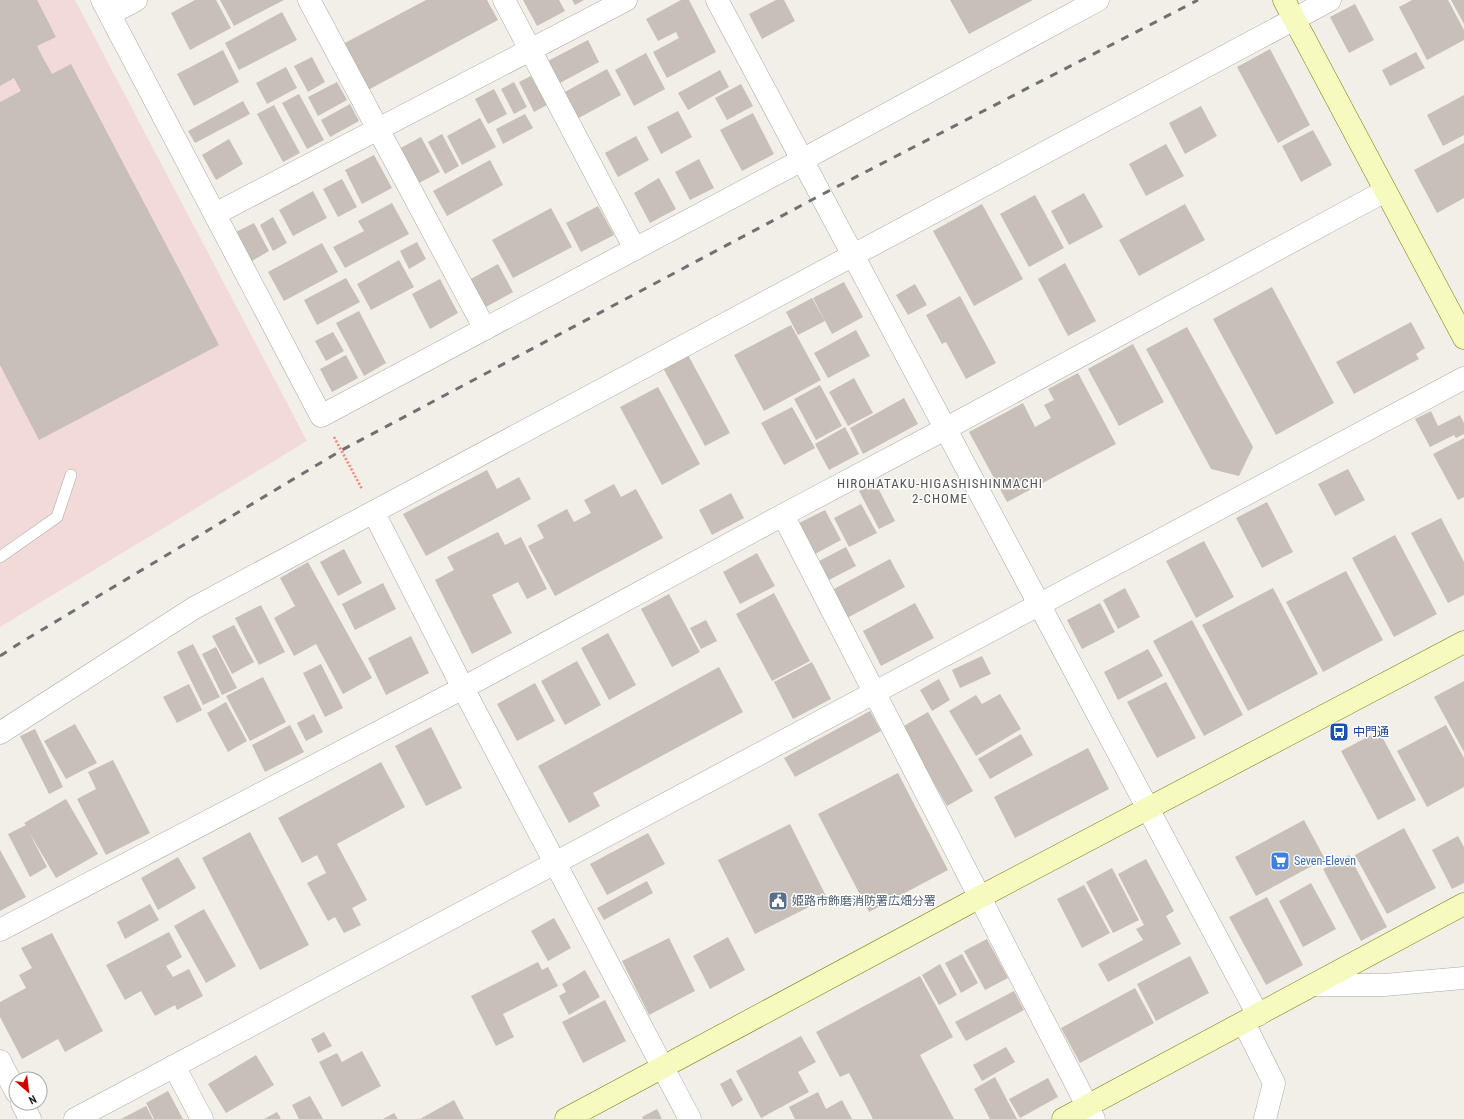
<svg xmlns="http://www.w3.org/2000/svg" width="1464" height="1119" viewBox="0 0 1464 1119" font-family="'Roboto Condensed','Noto Sans JP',sans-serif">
  <rect width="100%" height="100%" fill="#f2efe9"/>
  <polygon fill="#f2dad9" points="0,0 75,0 307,441 0,627"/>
  <g fill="#c7bfb8">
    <polygon points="0,0 37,0 56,37 37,46 42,56 52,74 71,64 219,345 39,440 0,365 0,102 21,91 14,78 0,86"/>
    <polygon points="195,0 216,0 231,28 190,50 171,13"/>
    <polygon points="220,0 284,0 234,26"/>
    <polygon points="426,0 487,0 498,20 368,90 343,44"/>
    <polygon points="523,0 559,0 565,11 537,26"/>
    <polygon points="572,0 584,0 575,5"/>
    <polygon points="681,0 689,0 716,52 667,78 653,52 679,38 676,32 658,41 646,19"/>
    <polygon points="776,0 784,0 795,21 762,39 749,14"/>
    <polygon points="950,0 1033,0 969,34"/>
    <polygon points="1412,0 1448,0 1464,30 1464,40 1427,60 1399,7"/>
    <polygon points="1451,0 1464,0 1464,24"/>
    <polygon points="1355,4 1374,40 1349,53 1330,17"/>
    <polygon points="282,12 297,40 239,70 225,43"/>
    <polygon points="588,40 599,62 558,84 546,62"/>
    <polygon points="1270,49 1310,125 1278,143 1237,67"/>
    <polygon points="223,50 239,82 194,106 177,74"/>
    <polygon points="1416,52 1425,68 1390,86 1382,70"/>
    <polygon points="646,53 665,89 634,106 615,70"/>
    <polygon points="312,57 325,82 308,92 294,66"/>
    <polygon points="286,67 297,88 267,104 256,83"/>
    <polygon points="607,69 621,95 575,120 561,94"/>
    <polygon points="720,70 729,87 688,110 678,93"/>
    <polygon points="531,76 547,105 534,112 519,82"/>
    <polygon points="337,82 347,100 318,116 308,97"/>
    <polygon points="514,82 527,107 514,114 501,89"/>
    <polygon points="741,84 753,106 727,120 715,98"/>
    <polygon points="494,89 507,114 488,124 475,99"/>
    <polygon points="299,94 324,140 307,149 282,103"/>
    <polygon points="1464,95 1464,135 1443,146 1427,115"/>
    <polygon points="243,101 250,114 195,143 188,131"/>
    <polygon points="350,104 359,121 330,137 321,120"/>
    <polygon points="274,105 300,153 283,162 257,114"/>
    <polygon points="1201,106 1217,136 1185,154 1169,123"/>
    <polygon points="678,111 692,137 661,154 647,127"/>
    <polygon points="753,113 774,154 742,171 720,130"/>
    <polygon points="525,114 533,128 503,144 496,129"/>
    <polygon points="480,118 496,147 462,165 447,136"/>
    <polygon points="1313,130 1332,165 1301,182 1282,146"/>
    <polygon points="442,134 459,166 445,174 428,142"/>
    <polygon points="636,136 649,160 618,177 605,153"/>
    <polygon points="421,137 440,172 415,185 397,150"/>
    <polygon points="229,139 243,164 216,180 202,155"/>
    <polygon points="1464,143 1464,198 1437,213 1414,170"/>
    <polygon points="1166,144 1184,176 1146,196 1129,164"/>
    <polygon points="374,155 392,188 362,204 345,170"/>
    <polygon points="699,159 714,188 690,200 675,172"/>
    <polygon points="490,160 503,185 447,216 433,191"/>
    <polygon points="659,178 676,209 650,223 634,193"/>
    <polygon points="342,179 357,207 338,217 323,189"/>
    <polygon points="313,191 327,218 293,236 279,210"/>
    <polygon points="1084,193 1103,227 1069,245 1051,211"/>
    <polygon points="1035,195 1064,248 1029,267 1000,214"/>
    <polygon points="392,203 409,234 345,268 333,247 364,231 358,221"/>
    <polygon points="982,204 1023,279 974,306 933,231"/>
    <polygon points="1185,204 1205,240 1139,276 1119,240"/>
    <polygon points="598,206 614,235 581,252 566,223"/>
    <polygon points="551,208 572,247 513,278 492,240"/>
    <polygon points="273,217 287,243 273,251 260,225"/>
    <polygon points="254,223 269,251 252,261 236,232"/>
    <polygon points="417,242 426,259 409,269 400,251"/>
    <polygon points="322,243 338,272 284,301 268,272"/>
    <polygon points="399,260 414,287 371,310 357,284"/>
    <polygon points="1065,263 1096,321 1068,336 1038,279"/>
    <polygon points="498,264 513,292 484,308 469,280"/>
    <polygon points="346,278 360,302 317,325 304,300"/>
    <polygon points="440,279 458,313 430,329 412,294"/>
    <polygon points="844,282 863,317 832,334 813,298"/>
    <polygon points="915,284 927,305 908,315 896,295"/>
    <polygon points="1272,287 1334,403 1276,435 1213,319"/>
    <polygon points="960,296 996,363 966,379 946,342 942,344 926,315"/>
    <polygon points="812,298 825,321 798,335 786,312"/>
    <polygon points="359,311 386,363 364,376 336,323"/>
    <polygon points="1411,322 1425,348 1416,354 1419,359 1354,394 1336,362"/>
    <polygon points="791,325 821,380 764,411 734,355"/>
    <polygon points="1187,327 1253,447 1239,476 1211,469 1146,349"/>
    <polygon points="856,330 870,356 828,378 814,353"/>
    <polygon points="333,332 344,351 326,361 315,341"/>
    <polygon points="1133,344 1164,402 1119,426 1088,369"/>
    <polygon points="687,353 730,433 705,446 662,366"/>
    <polygon points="346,355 358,378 332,392 320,369"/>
    <polygon points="1078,373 1116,444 1007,502 969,432 1023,403 1035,427 1051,418 1044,405 1054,400 1048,389"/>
    <polygon points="854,378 873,413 848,426 829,392"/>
    <polygon points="820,385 842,426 816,440 794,399"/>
    <polygon points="658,387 700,464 662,485 620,407"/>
    <polygon points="904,398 918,424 863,454 850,428"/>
    <polygon points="792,407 815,448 784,465 761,423"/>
    <polygon points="1431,411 1438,426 1460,415 1464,423 1464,434 1456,438 1454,435 1430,447 1415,419"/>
    <polygon points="845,427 859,454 829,470 815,444"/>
    <polygon points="1464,438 1464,497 1458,500 1433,454"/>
    <polygon points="1348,469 1365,500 1335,516 1318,484"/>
    <polygon points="487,470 497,489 519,477 531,499 426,556 403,514"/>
    <polygon points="875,482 895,521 879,529 859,491"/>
    <polygon points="614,484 621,497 636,489 663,538 555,596 528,546 544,538 537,525 567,509 574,522 591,513 584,500"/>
    <polygon points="731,493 744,518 712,535 699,510"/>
    <polygon points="1267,502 1293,552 1262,568 1236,518"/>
    <polygon points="861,504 877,533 849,547 834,518"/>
    <polygon points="825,510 841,540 815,554 799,523"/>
    <polygon points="1441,518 1464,562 1464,595 1448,603 1411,533"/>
    <polygon points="498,532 505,545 521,537 547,589 527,599 518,582 492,595 512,633 472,654 435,580 454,570 447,557"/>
    <polygon points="1395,535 1437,614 1394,637 1352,558"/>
    <polygon points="1204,541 1234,597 1196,618 1166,561"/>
    <polygon points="846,547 856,566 827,581 817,562"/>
    <polygon points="344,549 362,583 338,596 320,562"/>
    <polygon points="757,553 775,586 740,604 723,572"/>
    <polygon points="890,559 905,587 847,618 832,590"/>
    <polygon points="308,562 372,678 343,694 316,644 294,656 274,618 295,606 280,578"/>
    <polygon points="1346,571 1383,640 1323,672 1286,602"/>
    <polygon points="383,583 396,609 355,630 342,604"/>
    <polygon points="1125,588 1140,617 1118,629 1103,600"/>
    <polygon points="1273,588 1318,674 1248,711 1202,625"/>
    <polygon points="774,593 810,661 772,681 736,614"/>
    <polygon points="669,594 700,652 672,667 641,609"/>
    <polygon points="915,603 934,638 881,666 863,631"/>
    <polygon points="1100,603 1115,632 1082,649 1067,620"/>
    <polygon points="261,605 285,652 259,665 235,618"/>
    <polygon points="706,620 717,641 701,649 690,628"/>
    <polygon points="1192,620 1243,715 1204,736 1153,641"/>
    <polygon points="234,625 254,662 232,674 212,636"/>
    <polygon points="608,633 636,685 609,700 581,648"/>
    <polygon points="411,636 429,673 386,695 368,658"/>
    <polygon points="193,644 220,697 203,705 177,652"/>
    <polygon points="216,647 237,688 222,695 202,654"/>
    <polygon points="1148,649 1163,676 1118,700 1104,672"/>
    <polygon points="982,656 991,674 960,688 952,670"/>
    <polygon points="577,661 601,705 565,725 541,681"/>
    <polygon points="812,662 831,699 793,719 774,682"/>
    <polygon points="321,664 343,708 325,717 303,673"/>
    <polygon points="719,667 743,712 593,793 600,806 569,823 538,766"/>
    <polygon points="263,677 286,722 250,741 226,696"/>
    <polygon points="939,679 950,700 932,711 920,690"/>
    <polygon points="1464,681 1464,752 1434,697"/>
    <polygon points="1166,682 1196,738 1157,758 1127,702"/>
    <polygon points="535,683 555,721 517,741 497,704"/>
    <polygon points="189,684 202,710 177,723 163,697"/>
    <polygon points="1000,694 1021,729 976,756 949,711 976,695 982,704"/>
    <polygon points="226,702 247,741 228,752 207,713"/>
    <polygon points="870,711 881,731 795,777 784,758"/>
    <polygon points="928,712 973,791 947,806 902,727"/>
    <polygon points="314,714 323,732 306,741 297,723"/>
    <polygon points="75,724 97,763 66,779 44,741"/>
    <polygon points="290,725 304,752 265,772 252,745"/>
    <polygon points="1446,725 1464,758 1464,787 1427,807 1397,751"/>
    <polygon points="431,727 462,788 426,806 395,746"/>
    <polygon points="35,729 63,787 49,794 20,736"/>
    <polygon points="1379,731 1416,800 1378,820 1341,751"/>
    <polygon points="1021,734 1033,755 990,779 978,759"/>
    <polygon points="1088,748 1109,789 1015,838 994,797"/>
    <polygon points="113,760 150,833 106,855 77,799 96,789 88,772"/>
    <polygon points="381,762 405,807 337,844 367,900 352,908 361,925 344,933 335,917 328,921 307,883 326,873 317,855 302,863 278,818"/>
    <polygon points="898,773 948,870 869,912 818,814"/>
    <polygon points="66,799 98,854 56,878 29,832 47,867 30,877 8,834 26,825 24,823"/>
    <polygon points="1304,820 1325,859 1256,896 1235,857"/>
    <polygon points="790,824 827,898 755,934 718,860"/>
    <polygon points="1404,828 1436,888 1387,914 1355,855"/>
    <polygon points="250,832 309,945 260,970 202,858"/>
    <polygon points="648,833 665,864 607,895 590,864"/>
    <polygon points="1458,836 1464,847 1464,883 1452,889 1432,850"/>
    <polygon points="0,850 26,897 0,911"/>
    <polygon points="1349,855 1387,927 1361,941 1323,869"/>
    <polygon points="178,857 196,888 158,910 141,878"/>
    <polygon points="1146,859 1174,911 1166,916 1181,944 1108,982 1098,964 1143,940 1136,929 1144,925 1118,874"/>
    <polygon points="1112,868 1139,920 1113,933 1086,882"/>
    <polygon points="647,881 653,893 604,920 597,908"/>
    <polygon points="1311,883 1336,929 1303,947 1279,901"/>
    <polygon points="1084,885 1110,933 1082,948 1057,899"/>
    <polygon points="1267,897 1303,965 1266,985 1229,917"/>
    <polygon points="150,904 159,920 125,939 117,922"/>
    <polygon points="204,909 236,966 206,983 174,926"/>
    <polygon points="554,918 571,948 548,961 531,931"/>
    <polygon points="169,932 182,957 166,966 173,977 189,969 203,996 177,1010 175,1005 155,1016 141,991 125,1000 106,965"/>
    <polygon points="52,933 103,1031 65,1052 58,1039 22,1059 0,1017 0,1002 26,988 19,975 32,968 21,948"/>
    <polygon points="728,937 745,970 710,989 693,956"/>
    <polygon points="669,938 695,991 649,1015 622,961"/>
    <polygon points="987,939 1008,978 985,990 964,951"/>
    <polygon points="962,954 978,983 961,993 945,963"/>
    <polygon points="1190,956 1209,993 1156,1021 1137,984"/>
    <polygon points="538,962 542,970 548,967 558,986 503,1014 514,1037 496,1046 471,996"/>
    <polygon points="940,964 957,995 939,1005 922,975"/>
    <polygon points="585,970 600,997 569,1015 559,996 566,992 562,984"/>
    <polygon points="920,976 953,1037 920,1055 954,1119 873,1119 849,1073 840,1077 816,1032"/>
    <polygon points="1135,988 1154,1023 1080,1063 1061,1028"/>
    <polygon points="1014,991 1024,1010 966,1041 955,1022"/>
    <polygon points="605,1000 626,1041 583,1063 562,1022"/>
    <polygon points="324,1032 332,1046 318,1053 311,1039"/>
    <polygon points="801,1036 816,1062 798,1072 809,1092 761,1118 736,1071"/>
    <polygon points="1006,1047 1015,1062 982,1081 973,1065"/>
    <polygon points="362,1051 381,1086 342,1107 319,1062 337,1053 342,1062"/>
    <polygon points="256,1055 274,1085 226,1113 208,1084"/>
    <polygon points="995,1077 1017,1119 990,1119 974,1089"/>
    <polygon points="731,1078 743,1100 732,1107 720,1084"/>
    <polygon points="1048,1078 1058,1097 1020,1118 1009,1099"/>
    <polygon points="168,1091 183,1119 154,1119 146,1103"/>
    <polygon points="818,1092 826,1109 842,1100 852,1119 795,1119 789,1107"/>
    <polygon points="310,1096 323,1119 299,1119 292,1105"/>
    <polygon points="454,1100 464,1119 420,1119"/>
    <polygon points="146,1106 153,1119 121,1119"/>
    <polygon points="657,1109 662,1119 643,1119 642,1117"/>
    <polygon points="277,1112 281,1119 264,1119"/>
    <polygon points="394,1113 398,1119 383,1119"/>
  </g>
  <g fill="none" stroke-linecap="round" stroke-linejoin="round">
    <g stroke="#a9a9a9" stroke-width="12">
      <polyline id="lane" points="0,557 57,517 71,475"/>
    </g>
    <g stroke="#a9a9a9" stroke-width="23">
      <g id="street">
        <polyline points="102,0 321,416 802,160 1098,0"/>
        <polyline points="309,0 485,329"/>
        <polyline points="504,0 635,249"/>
        <polyline points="717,0 1258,1015"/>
        <polyline points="110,14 136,0"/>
        <polyline points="215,214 626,0"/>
        <polyline points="374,513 463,688 690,1119"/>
        <polyline points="783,515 1094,1119"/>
        <polyline points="0,733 194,608 1330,0"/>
        <polyline points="0,930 463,688 783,515 945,429 1385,191"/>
        <polyline points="1314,985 1384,985 1464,978"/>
        <polyline points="1244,1023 1274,1083 1265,1119"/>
        <polyline points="0,1061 16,1092"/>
        <polyline points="174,1066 202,1119"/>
        <polyline points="22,1103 30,1119"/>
        <polyline points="75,1119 1464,378"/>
      </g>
    </g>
    <g stroke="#707d05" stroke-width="23">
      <g id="secondary">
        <polyline points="1284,0 1464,338"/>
        <polyline points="566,1119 980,897 1464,642"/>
        <polyline points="1063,1119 1464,904"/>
      </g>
    </g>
    <polyline stroke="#fa8072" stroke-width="2.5" stroke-dasharray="2 2" stroke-linecap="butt" points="334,437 362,489"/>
    <use href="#lane" stroke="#fff" stroke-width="11"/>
    <use href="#street" stroke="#fff" stroke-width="22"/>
    <use href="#secondary" stroke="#f7fabf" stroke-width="22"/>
    <polyline stroke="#707070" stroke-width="3" stroke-dasharray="8 8" stroke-linecap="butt" points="0,656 20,643 342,450 821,195 1198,0"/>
  </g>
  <defs>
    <g id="bus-square" transform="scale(1)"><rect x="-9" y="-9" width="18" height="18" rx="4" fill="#1a4fb4" stroke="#fff"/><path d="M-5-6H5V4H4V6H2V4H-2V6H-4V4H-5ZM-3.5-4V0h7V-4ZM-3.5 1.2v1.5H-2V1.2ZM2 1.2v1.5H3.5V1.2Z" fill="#fff"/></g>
    <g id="supermarket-square" transform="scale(1)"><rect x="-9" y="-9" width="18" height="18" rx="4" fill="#3f7fe0" stroke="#fff"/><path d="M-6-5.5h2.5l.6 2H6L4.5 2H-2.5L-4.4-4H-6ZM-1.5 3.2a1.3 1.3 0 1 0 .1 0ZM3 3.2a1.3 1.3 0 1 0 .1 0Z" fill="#fff"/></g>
    <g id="civic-square" transform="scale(1)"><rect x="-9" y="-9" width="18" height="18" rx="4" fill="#5c6f8a" stroke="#fff"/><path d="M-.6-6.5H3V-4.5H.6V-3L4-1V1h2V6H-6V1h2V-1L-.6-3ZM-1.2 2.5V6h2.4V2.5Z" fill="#fff"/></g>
  </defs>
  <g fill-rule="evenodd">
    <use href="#bus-square" x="1339" y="732"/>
    <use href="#supermarket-square" x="1280" y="861"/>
    <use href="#civic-square" x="778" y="901"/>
  </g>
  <g text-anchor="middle" stroke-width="3" stroke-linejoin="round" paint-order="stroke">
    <g font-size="12" fill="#164399" stroke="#fff" text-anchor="start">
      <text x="1353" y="736">中門通</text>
    </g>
    <g font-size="12" fill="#366cbe" stroke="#fff" text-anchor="start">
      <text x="1294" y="865">Seven-Eleven</text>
    </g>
    <g font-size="12" fill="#4e5e75" stroke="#fff" text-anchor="start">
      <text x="792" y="905">姫路市飾磨消防署広畑分署</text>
    </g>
    <g font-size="13" letter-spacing="1" fill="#555" stroke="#fff">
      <text x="940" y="488">HIROHATAKU-HIGASHISHINMACHI<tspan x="940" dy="15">2-CHOME</tspan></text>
    </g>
  </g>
  <g transform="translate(28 1091) rotate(152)"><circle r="19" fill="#ffffff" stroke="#a7a7a7"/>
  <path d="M0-3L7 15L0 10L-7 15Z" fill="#d40000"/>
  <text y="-6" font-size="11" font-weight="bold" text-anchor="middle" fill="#222222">N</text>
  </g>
</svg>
